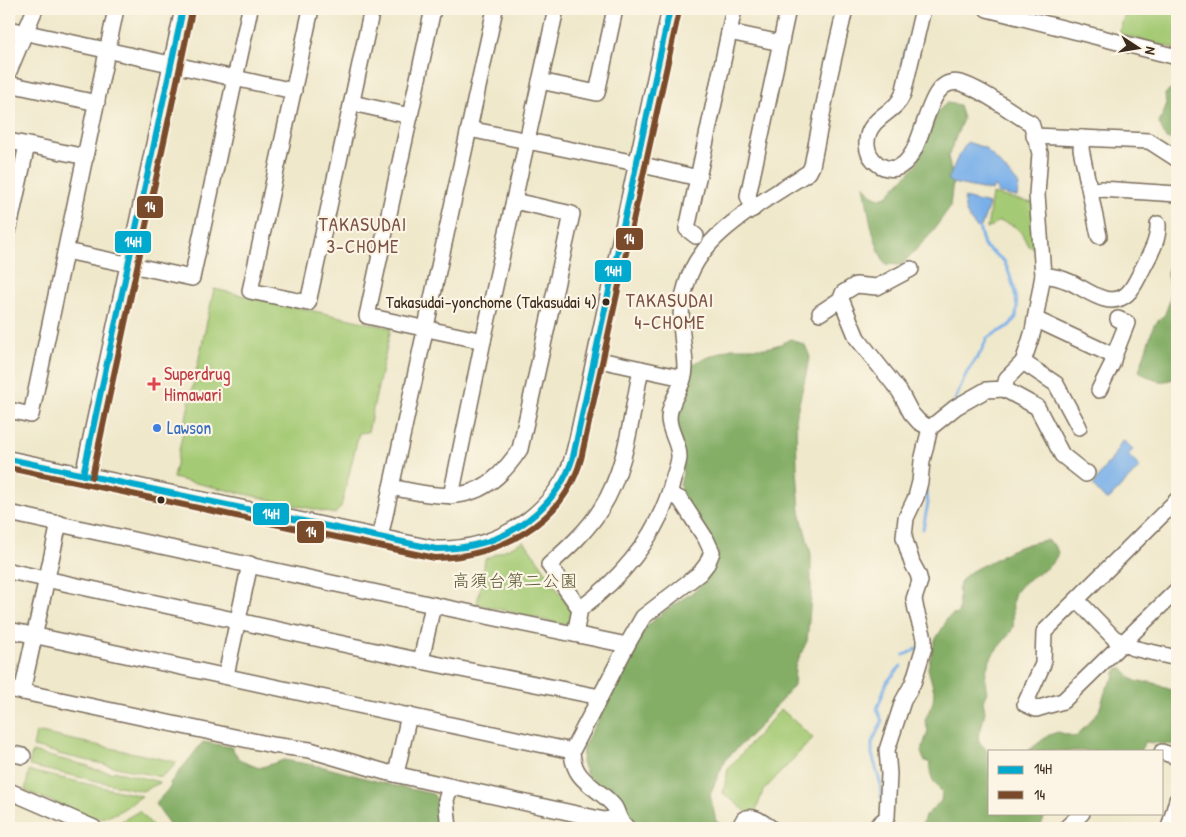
<svg xmlns="http://www.w3.org/2000/svg" width="1186" height="837" viewBox="0 0 1186 837" font-family="'Patrick Hand','Klee One',sans-serif">
  <rect width="100%" height="100%" fill="#fcf5e5"/>
  <filter id="ink" filterUnits="userSpaceOnUse"><feTurbulence type="fractalNoise" baseFrequency=".02" numOctaves="2"/><feDisplacementMap in="SourceGraphic" scale="10" xChannelSelector="R" yChannelSelector="G"/><feConvolveMatrix kernelMatrix="1 2 1 2 8 2 1 2 1" color-interpolation-filters="sRGB"/></filter>
  <filter id="wash" filterUnits="userSpaceOnUse"><feTurbulence type="fractalNoise" baseFrequency=".0096" numOctaves="4" result="noise"/><feDisplacementMap in="SourceGraphic" scale="20" xChannelSelector="R" yChannelSelector="G"/><feGaussianBlur stdDeviation="1.12" result="paint"/><feColorMatrix in="noise" values="0 0 0 0 0 0 0 0 0 0 0 0 0 0 0 0 0 1.4 0 .05"/><feComposite in="paint" operator="in"/></filter>
  <g filter="url(#wash)">
    <rect width="100%" height="100%" fill="#efe8cb"/>
    <g fill="#a5ca74" stroke="#707a49">
      <polygon points="1126,9 1177,9 1177,49 1119,34"/>
      <path d="M 992,194 L 1033,203 L 1038,249 L 1028,246 C 1020,229 1017,225 998,221 L 993,226 L 987,229 Z"/>
      <polygon points="214,289 391,328 368,432 359,433 341,507 335,514 173,478"/>
      <polygon points="524,541 541,564 570,609 572,614 570,621 564,625 477,604 485,559"/>
      <polygon points="781,709 813,738 763,791 755,814 748,813 723,793 728,769"/>
      <polygon points="36,732 176,762 174,766 161,777 58,754 58,753 33,747"/>
      <polygon points="32,752 89,766 89,768 113,773 114,771 160,782 160,783 142,791 29,766"/>
      <path d="M 29,771 L 142,796 C 127,806 111,821 92,817 L 25,791 Z"/>
      <polygon points="139,811 154,827 110,828"/>
    </g>
    <g fill="#84ae66" stroke="#606c42">
      <polygon points="1177,85 1177,139 1166,139 1159,123 1166,107 1165,94"/>
      <path d="M 947,103 L 959,105 L 963,119 L 948,157 L 953,180 L 950,207 L 930,235 L 901,265 L 885,264 C 872,239 868,211 864,184 L 871,194 L 879,198 L 887,196 L 917,164 L 938,111 Z"/>
      <path d="M 1177,235 L 1177,377 C 1162,385 1153,381 1139,371 L 1154,325 L 1165,314 L 1170,300 L 1170,287 L 1167,274 Z"/>
      <polygon points="791,339 805,345 810,357 796,416 797,469 800,512 811,554 811,598 807,641 795,666 794,685 759,727 725,760 710,794 716,821 727,828 633,828 587,775 582,763 583,748 633,650 647,626 666,610 696,590 711,573 718,553 681,492 680,485 683,473 676,420 689,382 692,364 731,348 766,348 781,344"/>
      <path d="M 1046,540 L 1053,544 L 1058,552 C 1053,572 1028,574 1017,590 C 1009,599 1015,616 1013,627 C 1011,633 1006,638 1002,643 C 989,657 982,673 987,692 L 983,701 L 985,712 L 981,729 L 978,735 L 979,742 L 985,748 L 990,758 L 990,813 L 1046,813 L 1040,828 L 921,828 L 925,816 L 941,801 L 942,792 C 933,782 929,776 930,763 L 924,760 L 921,752 L 928,731 L 925,720 L 933,702 L 934,691 L 928,668 L 935,640 L 945,624 L 946,619 L 952,615 L 958,614 C 961,604 955,589 962,580 C 969,570 982,566 992,561 C 998,559 1003,553 1009,551 C 1021,546 1033,542 1046,540 Z"/>
      <path d="M 1118,668 L 1122,668 C 1125,672 1132,680 1138,682 C 1143,683 1149,681 1154,683 C 1161,687 1170,689 1177,692 L 1177,745 L 1145,742 L 1140,751 L 1028,751 L 1049,735 L 1058,732 L 1076,737 L 1099,711 L 1106,689 L 1115,676 L 1115,672 Z"/>
      <polygon points="203,742 231,747 241,761 259,768 284,760 324,767 391,785 433,794 439,804 439,828 172,828 155,804 171,786 170,783"/>
    </g>
    <g fill="#7ab0e9" stroke="#5a6d84">
      <polygon points="967,142 985,148 1017,182 1019,186 1017,197 997,193 997,188 993,187 992,191 952,183 948,180 956,161"/>
      <path d="M 964,198 L 989,204 L 981,227 L 977,228 C 968,219 964,211 964,198 Z"/>
      <polygon points="1122,441 1127,443 1133,450 1128,455 1140,467 1107,501 1093,486 1107,464 1109,464"/>
    </g>
    <g fill="none" stroke-linecap="round" stroke-linejoin="round">
      <g stroke="#7ab0e9" stroke-width="3">
        <polyline points="902,64 908,41"/>
        <polyline points="955,400 967,372 981,352 987,338 1009,326 1016,317 1017,306 1014,288 1008,270 1004,261 984,246 979,227"/>
        <polyline points="923,529 928,503 925,487"/>
        <polyline points="904,655 919,648"/>
        <polyline points="881,797 880,782 872,754 872,743 882,721 877,709 887,682 901,666"/>
      </g>
    </g>
  </g>
  <g filter="url(#ink)">
    <g fill="none" stroke-linecap="round" stroke-linejoin="round">
      <g stroke="#7a6c5b" stroke-width="18">
        <g id="minor">
          <polyline points="311,9 250,291 308,303 372,9"/>
          <polyline points="433,9 367,316 483,341"/>
          <polyline points="987,9 1177,57"/>
          <polyline points="9,29 294,91"/>
          <polyline points="729,32 781,43"/>
          <polyline points="9,71 35,9"/>
          <polyline points="540,81 597,93 615,9"/>
          <polyline points="9,84 97,103"/>
          <polyline points="352,103 410,116"/>
          <polyline points="469,129 626,161 698,178 734,9"/>
          <polyline points="1034,136 1149,141 1177,159"/>
          <polyline points="1082,138 1081,149 1099,236"/>
          <polyline points="9,141 86,157"/>
          <polyline points="1090,191 1101,189 1177,194"/>
          <polyline points="753,209 748,196 788,9"/>
          <polyline points="9,228 27,145"/>
          <polyline points="696,236 687,229 698,178"/>
          <polyline points="66,251 192,278 250,9"/>
          <path d="M 1043,275 C 1052,276 1061,278 1070,282 C 1086,289 1109,310 1127,294 C 1134,288 1138,277 1143,268 C 1150,254 1159,240 1158,224"/>
          <polyline points="841,299 857,338 900,392 911,413 919,422 930,428"/>
          <polyline points="820,313 841,299 843,293 856,285 877,287 911,269"/>
          <polyline points="1035,319 1114,356 1127,323 1118,319"/>
          <polyline points="595,359 683,378"/>
          <polyline points="1023,362 1056,384 1079,427"/>
          <polyline points="1004,389 1037,407 1062,455 1086,474 1087,473"/>
          <polyline points="1099,390 1112,364 1114,356"/>
          <polyline points="9,410 31,415 116,9"/>
          <path d="M 9,459 L 436,549 C 490,551 542,522 567,473 C 572,463 574,451 577,440 L 670,9"/>
          <polyline points="83,475 183,9"/>
          <path d="M 391,487 C 450,500 483,505 520,449 L 572,214 L 514,201"/>
          <polyline points="451,496 483,341 556,9"/>
          <polyline points="1177,500 1044,632 1043,664 1025,704 1036,709 1063,701 1177,590"/>
          <polyline points="9,513 433,605 627,645"/>
          <polyline points="380,538 495,9"/>
          <polyline points="9,571 421,661 600,697"/>
          <polyline points="1077,600 1114,638 1133,648 1177,658"/>
          <path d="M 580,609 L 549,565 C 568,548 587,531 601,509 C 627,468 631,416 641,369"/>
          <polyline points="9,630 572,751"/>
          <path d="M 575,634 L 580,609 C 624,576 659,534 673,480 C 675,473 678,466 679,458 C 680,444 669,432 669,418 C 669,400 685,386 685,368 C 685,352 681,335 681,319 C 681,297 688,272 701,255 C 722,223 777,193 809,172 L 812,166 L 830,74 L 845,9"/>
          <polyline points="421,661 433,605"/>
          <polyline points="226,675 250,564"/>
          <polyline points="9,689 272,745 310,750 385,772 604,820 619,818"/>
          <polyline points="22,692 59,523"/>
          <polyline points="1162,752 1177,757"/>
          <polyline points="9,753 23,756"/>
          <polyline points="396,774 409,715"/>
          <polyline points="9,791 94,828"/>
          <polyline points="449,828 446,800 450,787"/>
          <path d="M 627,828 C 625,825 621,822 620,819 C 617,814 617,809 613,805 C 596,785 573,782 572,751 L 627,645 L 643,617 L 700,573 L 707,564 L 712,552 L 706,539 L 680,499 L 670,494"/>
          <path d="M 739,828 L 744,819 C 754,814 763,823 771,828"/>
          <path d="M 875,828 L 887,817 L 889,774 L 887,750 L 903,701 L 913,683 L 924,647 L 924,638 L 916,610 L 914,599 L 920,581 L 918,574 L 912,563 L 904,537 L 906,518 L 916,497 L 920,482 L 922,461 L 930,428 L 956,407 L 986,390 L 1004,389 L 1007,378 L 1023,362 L 1029,344 L 1033,331 L 1043,275 L 1037,195 L 1040,153 L 1031,123 L 1027,121 C 1010,111 978,87 960,83 C 922,74 928,159 896,168 C 890,169 883,168 878,164 C 864,154 864,136 874,124 C 884,112 897,109 903,94 L 923,9"/>
          <polyline points="1066,828 1082,813"/>
          <polyline points="1169,828 1177,800"/>
        </g>
      </g>
      <use href="#minor" stroke="#fff" stroke-width="15"/>
      <g stroke="#fcf5e5" stroke-width="10">
        <g id="bus-1">
          <path d="M 9,459 L 436,549 C 449,549 461,548 474,545 C 518,536 560,501 573,457 L 670,9"/>
          <polyline points="83,475 183,9"/>
        </g>
      </g>
      <g stroke="#fcf5e5" stroke-width="10">
        <g id="bus-2">
          <path d="M 9,468 L 435,558 C 498,557 563,524 581,459 L 679,11"/>
          <polyline points="92,477 192,11"/>
        </g>
      </g>
      <use href="#bus-1" stroke="#00a9ce" stroke-width="6"/>
      <use href="#bus-2" stroke="#7a4b2a" stroke-width="6"/>
    </g>
  </g>
  <g fill="#3b2a1e" stroke="#fcf5e5" stroke-width="2">
    <circle cx="606" cy="302" r="4.5"/>
    <circle cx="161" cy="500" r="4.5"/>
  </g>
  <path fill="#e0444e" stroke="#fcf5e5" stroke-width="2" d="M151.5 376.5h5v5h5v5h-5v5h-5v-5h-5v-5h5z"/>
  <circle fill="#3f7fe0" stroke="#fcf5e5" stroke-width="2" cx="157" cy="428" r="5"/>
  <g text-anchor="middle" stroke-width="4.5" stroke-linejoin="round" paint-order="stroke">
    <g font-size="17" fill="#3b2a1e" stroke="#fcf5e5" text-anchor="end">
      <text x="597" y="308">Takasudai-yonchome (Takasudai 4)</text>
    </g>
    <g font-size="18" fill="#be3a42" stroke="#fcf5e5" text-anchor="start">
      <text x="164" y="380">Superdrug<tspan x="164" dy="21">Himawari</tspan></text>
    </g>
    <g font-size="18" fill="#366cbe" stroke="#fcf5e5" text-anchor="start">
      <text x="167" y="434">Lawson</text>
    </g>
    <g font-size="18" fill="#5b5a38" stroke="#fcf5e5">
      <text x="515" y="587">高須台第二公園</text>
    </g>
    <g font-size="19" letter-spacing="1" fill="#7b5245" stroke="#fcf5e5">
      <text x="363" y="231">TAKASUDAI<tspan x="363" dy="22">3-CHOME</tspan></text>
      <text x="670" y="307">TAKASUDAI<tspan x="670" dy="22">4-CHOME</tspan></text>
    </g>
  </g>
  <g stroke="#fcf5e5" stroke-width="2">
    <rect x="136" y="195" width="28" height="24" rx="5" fill="#7a4b2a"/>
    <rect x="615" y="227" width="29" height="24" rx="5" fill="#7a4b2a"/>
    <rect x="114" y="230" width="38" height="24" rx="5" fill="#00a9ce"/>
    <rect x="594" y="259" width="38" height="24" rx="5" fill="#00a9ce"/>
    <rect x="252" y="502" width="38" height="24" rx="5" fill="#00a9ce"/>
    <rect x="296" y="520" width="29" height="24" rx="5" fill="#7a4b2a"/>
  </g>
  <g font-size="14" text-anchor="middle" font-weight="bold" fill="#fff">
    <text x="150" y="212">14</text>
    <text x="629" y="244">14</text>
    <text x="133" y="247">14H</text>
    <text x="613" y="276">14H</text>
    <text x="271" y="519">14H</text>
    <text x="311" y="537">14</text>
  </g>
  <rect width="1186" height="837" fill="none" stroke="#fcf5e5" stroke-width="30"/>
  <rect x="988" y="750" width="175" height="65" fill="#fcf5e5" stroke="#afa495"/>
  <rect x="998" y="766" width="25" height="8" fill="#00a9ce" stroke="#afa495"/>
  <text x="1034" y="774" font-size="15" fill="#3b2a1e">14H</text>
  <rect x="998" y="791" width="25" height="8" fill="#7a4b2a" stroke="#afa495"/>
  <text x="1034" y="800" font-size="15" fill="#3b2a1e">14</text>
  <g transform="translate(1138 48) rotate(102)" stroke="#fcf5e5" stroke-width="4" paint-order="stroke">
  <path d="M0-4L9 19L0 12L-9 19Z" fill="#3b2a1e"/>
  <text y="-8" font-size="14" font-weight="bold" text-anchor="middle" fill="#3b2a1e">N</text>
  </g>
</svg>
